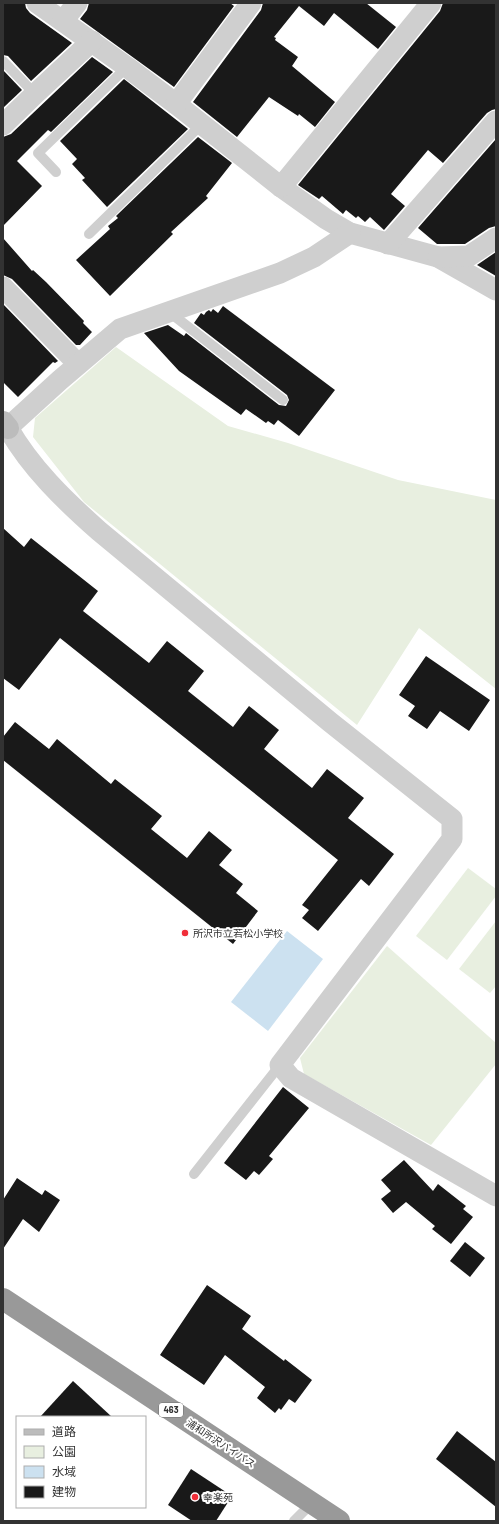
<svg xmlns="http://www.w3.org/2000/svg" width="499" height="1524" viewBox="0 0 499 1524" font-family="Barlow,'Noto Sans JP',sans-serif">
  <rect width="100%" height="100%" fill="#fff"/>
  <g fill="#e8efe0">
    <polygon points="116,347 228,426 288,443 398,480 496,500 496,689 419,628 357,725 84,502 33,437 35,418"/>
    <polygon points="468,868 496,889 496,896 447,960 416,936"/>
    <polygon points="496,921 496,986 490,993 459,969"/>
    <polygon points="387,946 496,1043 496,1064 431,1145 304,1074 300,1058"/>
  </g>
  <polygon fill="#cce1f0" points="287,931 323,959 268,1031 231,1002"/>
  <g fill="#191919">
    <polygon points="3,3 25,3 26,8 30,13 72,43 31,81 8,56 3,55"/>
    <polygon points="89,3 230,3 234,6 174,87 80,19 87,10"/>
    <polygon points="263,3 366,3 396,27 378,49 334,13 324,26 299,6 274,37 276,38 275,40 298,57 292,66 335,102 315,127 299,114 298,116 269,97 237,137 193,102 261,10"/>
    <polygon points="443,3 496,3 496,109 492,110 487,113 443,163 428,150 391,194 405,206 384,230 370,217 365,222 358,216 356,218 346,210 343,214 322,196 319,199 298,185 440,11"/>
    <polygon points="92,57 113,72 51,132 48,130 17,161 42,186 3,226 3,137 11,134"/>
    <polygon points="3,70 22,90 3,108"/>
    <polygon points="124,79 188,129 107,207 82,180 85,178 72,164 77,159 60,141"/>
    <polygon points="198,137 232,163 206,196 208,198 171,232 173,234 110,296 76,260 110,229 108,226 118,218 116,216"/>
    <polygon points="496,139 496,226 489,228 465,244 437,244 418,228"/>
    <polygon points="3,238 32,271 33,270 46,282 84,321 83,323 92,332 80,345 76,345 12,279 3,275"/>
    <polygon points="496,252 496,276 477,265"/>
    <polygon points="3,304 58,361 55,363 53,362 18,397 3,382"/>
    <polygon points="223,306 335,390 299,436 278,420 274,425 268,421 266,423 246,409 241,415 179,371 144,333 168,325 184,336 186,333 279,405 286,406 289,400 287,395 194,323 201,313 204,315 206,312 209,310 211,312 213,309 218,313"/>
    <polygon points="3,528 24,547 31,538 98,591 83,611 149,663 167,641 204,671 188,691 233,727 249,706 279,730 264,749 312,788 327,769 364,798 348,818 394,854 369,886 361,879 318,931 302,918 309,910 302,905 338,860 60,638 19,690 3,678"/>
    <polygon points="426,656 490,700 469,731 440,711 427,729 408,716 415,706 399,695"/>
    <polygon points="15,722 49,749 57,739 111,784 115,779 162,816 151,829 187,858 209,831 232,850 219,865 243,884 236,893 258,911 233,944 3,760 3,737"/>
    <polygon points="283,1087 309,1108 269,1156 273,1159 259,1175 254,1171 246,1180 224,1163"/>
    <polygon points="404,1160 433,1191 438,1184 466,1206 463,1209 473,1217 451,1244 432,1229 435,1226 406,1202 393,1213 381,1199 391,1191 381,1180"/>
    <polygon points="17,1178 42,1195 45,1190 60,1200 39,1232 23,1219 3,1249 3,1200"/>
    <polygon points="465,1242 485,1258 470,1277 450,1261"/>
    <polygon points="207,1285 251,1316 242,1329 284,1361 285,1359 312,1380 295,1403 289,1399 281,1410 279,1408 275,1413 257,1398 265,1387 225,1355 204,1385 160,1355"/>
    <polygon points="73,1381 112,1417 40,1417"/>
    <polygon points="457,1431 496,1462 496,1507 436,1459"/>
    <polygon points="191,1469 232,1496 216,1521 192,1521 168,1505"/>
  </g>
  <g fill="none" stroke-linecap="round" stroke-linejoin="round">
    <g stroke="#cfcfcf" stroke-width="10">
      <polyline points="3,61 35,94"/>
      <polyline points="56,172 38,153 127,67"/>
      <polyline points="89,234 202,124"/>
      <polyline points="169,312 283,400"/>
      <polyline points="194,1174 280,1065"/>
      <polyline points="294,1521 312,1503"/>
    </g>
    <g stroke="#cfcfcf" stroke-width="21">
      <polyline points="37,3 127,67 176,104 281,187 326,219 350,233 438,257 496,290"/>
      <polyline points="63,21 77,3"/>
      <polyline points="176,104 251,3"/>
      <polyline points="3,125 35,94 92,41"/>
      <polyline points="281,187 431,3"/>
      <polyline points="388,244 496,121"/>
      <polyline points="438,257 469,256 496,238"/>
      <polyline points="3,287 78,364"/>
      <path d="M 8,428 C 31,468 64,500 99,531 L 330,722 L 452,819 L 452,839 L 280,1065 L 291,1078 L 496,1196"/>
      <polyline points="3,432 60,380 120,329 280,273 314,257 350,233"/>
    </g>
    <polyline stroke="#bcbcbc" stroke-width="22" points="3,422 8,428"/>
    <polyline stroke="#999" stroke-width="22" points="3,1299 339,1521"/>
  </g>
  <g fill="#f02e39" stroke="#fff" stroke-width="1.5">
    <circle cx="185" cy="933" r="4"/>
    <circle cx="195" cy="1497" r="4"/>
  </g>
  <g text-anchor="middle" stroke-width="4" stroke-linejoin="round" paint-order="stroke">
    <rect fill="#fff" stroke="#707070" stroke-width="1" x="159" y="1403" width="24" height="14" rx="3"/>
    <g font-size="9" font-weight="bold" fill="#323232">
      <text x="171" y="1413">463</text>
    </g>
    <g font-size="10" fill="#323232" stroke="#fff" text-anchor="start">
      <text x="193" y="937">所沢市立若松小学校</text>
      <text x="203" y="1501">幸楽苑</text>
    </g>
    <g font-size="10" fill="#323232" stroke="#fff">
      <text transform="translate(221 1443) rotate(33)" y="4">浦和所沢バイパス</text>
    </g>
  </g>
  <rect width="499" height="1524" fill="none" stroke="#323232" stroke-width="8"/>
  <rect x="16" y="1416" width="130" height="92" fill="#ffffff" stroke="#adadad"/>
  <rect x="24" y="1429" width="20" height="6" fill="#bcbcbc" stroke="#adadad"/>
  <text x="52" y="1436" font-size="12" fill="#323232">道路</text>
  <rect x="24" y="1446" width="20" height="12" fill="#e8efe0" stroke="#adadad"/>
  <text x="52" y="1456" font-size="12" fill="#323232">公園</text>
  <rect x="24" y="1466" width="20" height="12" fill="#cce1f0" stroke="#adadad"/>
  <text x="52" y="1476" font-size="12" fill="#323232">水域</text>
  <rect x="24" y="1486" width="20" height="12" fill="#191919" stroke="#adadad"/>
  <text x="52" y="1496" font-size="12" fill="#323232">建物</text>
</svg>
